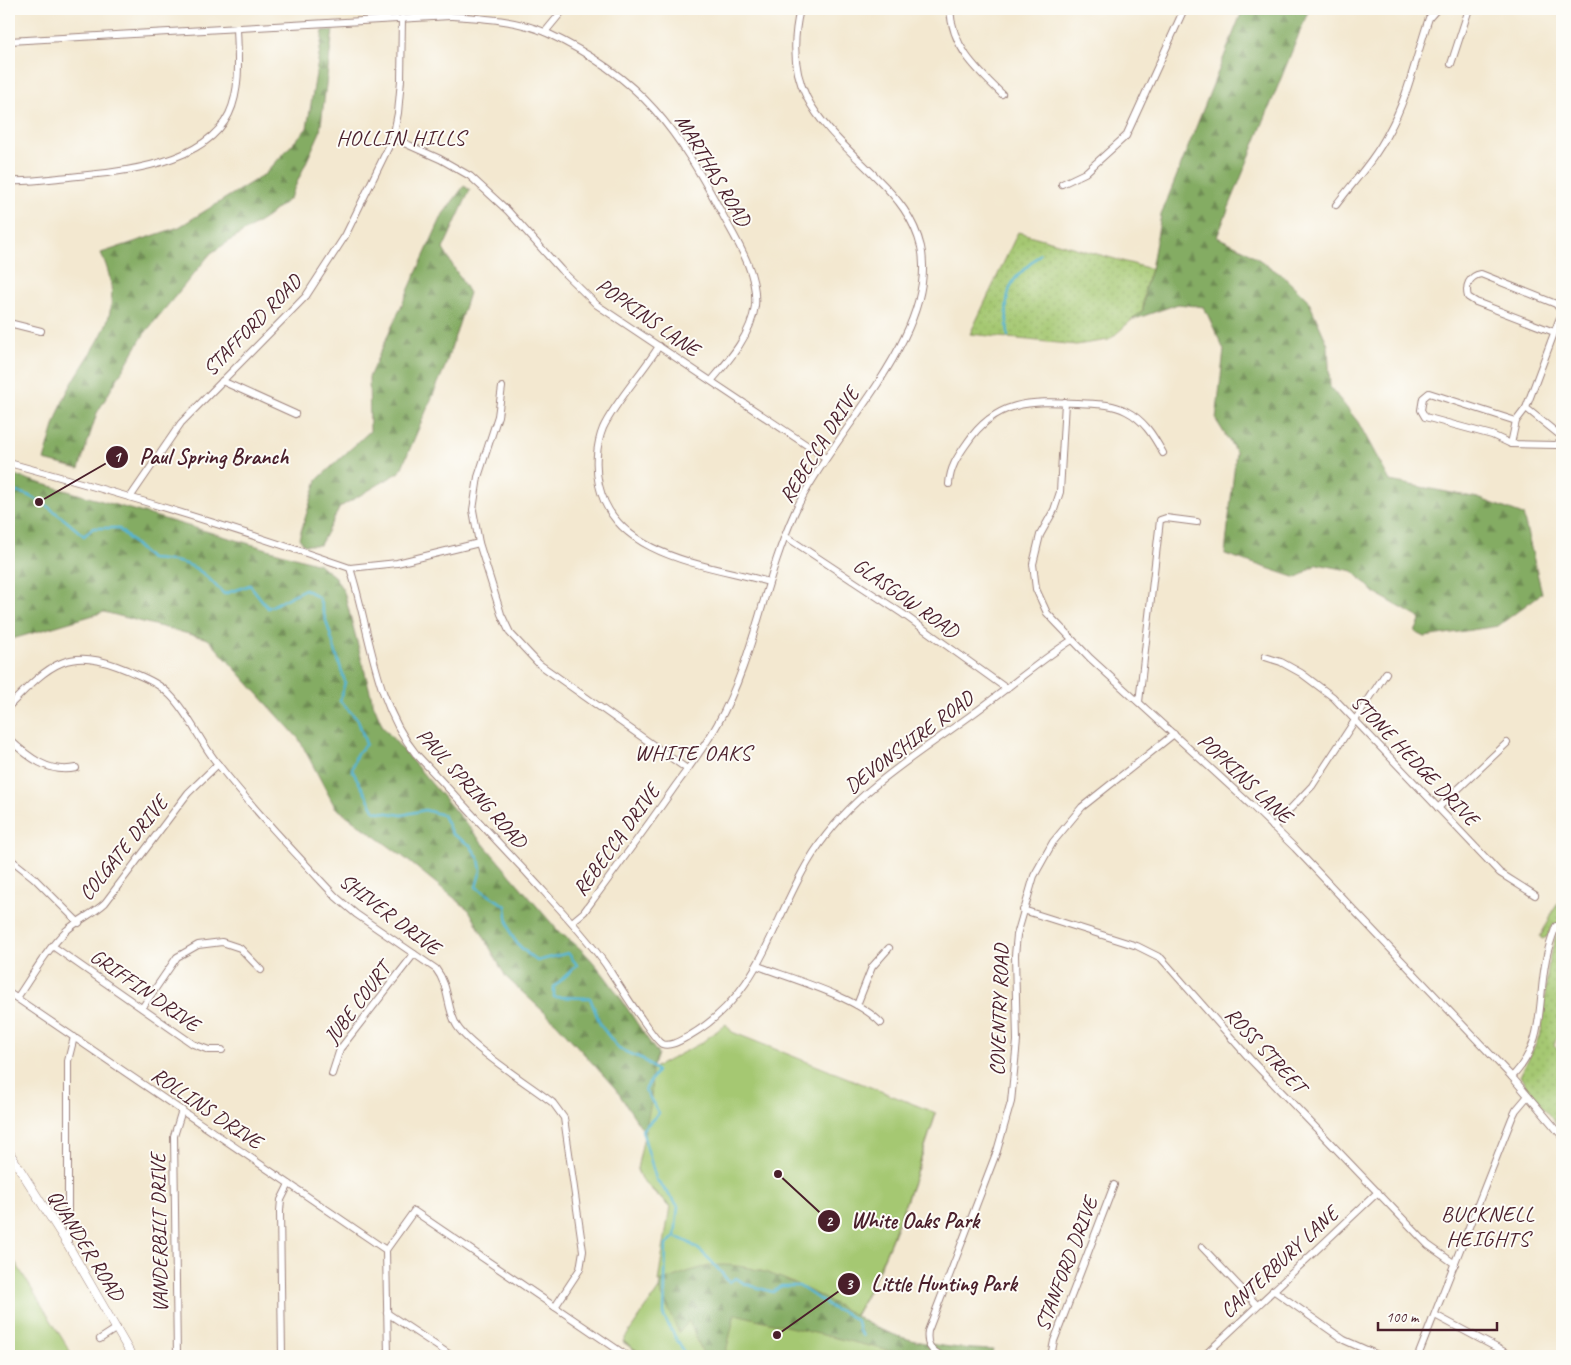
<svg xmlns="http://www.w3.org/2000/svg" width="1571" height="1365" viewBox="0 0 1571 1365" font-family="Caveat,sans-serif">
  <defs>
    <pattern id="grass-dots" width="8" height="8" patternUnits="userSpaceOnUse" patternTransform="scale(1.25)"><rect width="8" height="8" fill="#a5c872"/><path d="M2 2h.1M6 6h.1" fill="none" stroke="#90ab63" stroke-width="1.8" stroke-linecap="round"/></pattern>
    <pattern id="forest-firs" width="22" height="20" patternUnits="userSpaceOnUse" patternTransform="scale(1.25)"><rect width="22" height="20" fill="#84ac64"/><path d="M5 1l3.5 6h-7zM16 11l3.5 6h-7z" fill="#6e8b53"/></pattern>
  </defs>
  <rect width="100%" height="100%" fill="#fdfcf7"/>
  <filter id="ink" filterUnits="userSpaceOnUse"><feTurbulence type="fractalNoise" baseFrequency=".02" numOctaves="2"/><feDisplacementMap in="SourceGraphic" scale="10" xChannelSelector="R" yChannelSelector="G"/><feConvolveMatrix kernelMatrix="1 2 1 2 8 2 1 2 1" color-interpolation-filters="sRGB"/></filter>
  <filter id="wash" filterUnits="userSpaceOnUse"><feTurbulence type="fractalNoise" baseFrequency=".0096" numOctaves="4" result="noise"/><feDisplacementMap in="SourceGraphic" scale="20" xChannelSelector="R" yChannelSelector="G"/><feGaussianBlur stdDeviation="1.12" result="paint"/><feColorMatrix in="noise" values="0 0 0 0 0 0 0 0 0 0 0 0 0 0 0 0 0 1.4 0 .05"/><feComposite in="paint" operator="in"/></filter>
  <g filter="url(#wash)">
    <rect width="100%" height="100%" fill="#f3e8d0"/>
    <g fill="url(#grass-dots)" stroke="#78744e">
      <polygon points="1018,232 1151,269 1145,288 1143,310 1109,340 1076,345 970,334"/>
      <polygon points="1562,894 1562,1020 1554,1046 1562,1053 1562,1130 1532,1095 1520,1076 1541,1033 1549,959 1558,930 1556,926 1552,927 1547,937 1542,939 1540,937"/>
    </g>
    <g fill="url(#forest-firs)" stroke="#676648">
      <polygon points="1243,9 1309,9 1217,237 1245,250 1283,276 1308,300 1328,345 1330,387 1358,422 1390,481 1478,498 1523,515 1542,593 1498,626 1425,637 1415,632 1421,619 1375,593 1353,571 1317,564 1297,578 1225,554 1236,452 1216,420 1224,350 1204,307 1178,304 1132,320 1143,310 1145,288 1151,269 1161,215"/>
      <path d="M 333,30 L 320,132 L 290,198 L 267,217 L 211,253 L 144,334 L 97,413 L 79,469 L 44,460 C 50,441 55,419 63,401 C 88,346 132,320 101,253 L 179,227 L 265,174 L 307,128 L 323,31 Z"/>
      <polygon points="464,186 470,190 443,249 469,293 445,367 400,472 340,507 320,545 304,545 299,538 317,480 370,431 369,377 443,214"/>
      <path d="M 9,474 L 319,564 L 335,577 L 344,592 L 373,703 L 383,727 L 560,933 C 602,959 629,1015 658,1054 L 652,1069 L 732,1033 L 936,1114 C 913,1183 891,1253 855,1316 C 898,1343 944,1348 993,1350 L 991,1356 L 643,1356 L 623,1342 L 659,1290 L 670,1208 L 642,1180 L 637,1170 L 645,1133 L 615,1088 L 557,1024 L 506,977 L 469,910 L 401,855 L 335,807 L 299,739 L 208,639 L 104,612 L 9,640 Z"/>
    </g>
    <g fill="#a5c872" stroke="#78744e">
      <path d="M 726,1024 L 732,1032 L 936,1113 C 913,1182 891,1252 855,1315 C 815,1294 769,1265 722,1265 C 701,1265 678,1276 658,1282 L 670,1206 L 641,1179 L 637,1169 L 651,1103 L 652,1069 L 701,1043 Z"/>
      <polygon points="9,1252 73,1356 9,1356"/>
      <polygon points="659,1289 679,1333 689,1321 704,1356 645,1356 623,1341"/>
      <polygon points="735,1314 911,1356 725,1356"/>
    </g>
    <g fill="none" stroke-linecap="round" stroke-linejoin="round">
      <g stroke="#52b4d1" stroke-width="2.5">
        <path d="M 1008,336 C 1007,318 1003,295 1015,279 C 1022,270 1032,263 1040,254"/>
        <path d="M 9,492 C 33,489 66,521 84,536 L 93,528 L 118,528 L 150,559 C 192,562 195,564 224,594 L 250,585 L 268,608 L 305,589 L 319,598 L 345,682 L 340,701 L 358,720 L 366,744 L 356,755 L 352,770 L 375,811 L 402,815 L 425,810 L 443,815 L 452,834 L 470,845 L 479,859 L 481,870 L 476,887 L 506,906 C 508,936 513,943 537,961 L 568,953 L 577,965 L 554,987 L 554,997 L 590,998 L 601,1026 L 619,1049 L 643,1059 L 657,1071 L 645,1090 L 659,1113 L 642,1130 L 656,1179 L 678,1206 L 675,1237 L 666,1244 L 664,1317 L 686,1356"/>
        <path d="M 675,1237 C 698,1243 714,1264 729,1282 L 736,1278 L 745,1284 L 773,1292 L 781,1286 L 799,1286 L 835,1310 L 842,1311 L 857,1321 L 859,1331 L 863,1336"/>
      </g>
    </g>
  </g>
  <g filter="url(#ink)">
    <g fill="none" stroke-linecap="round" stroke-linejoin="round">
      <g stroke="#9e847e" stroke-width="8">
        <g id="minor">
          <path d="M 950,9 C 952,47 976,69 1002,94"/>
          <polyline points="545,32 564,9"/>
          <path d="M 9,41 L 450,16 C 482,18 518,20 547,33 C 643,78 678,130 726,221 C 740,246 758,276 755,306 C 751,335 730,359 712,380"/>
          <polyline points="1451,64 1469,9"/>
          <polyline points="393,138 440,159 470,176 508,211 561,270 597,305 826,458"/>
          <path d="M 9,181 C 29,182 49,179 69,177 C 120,172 204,165 229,114 C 241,89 238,55 237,28"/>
          <polyline points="1062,184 1085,173 1126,136 1184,9"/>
          <path d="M 1336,205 C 1354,181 1375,159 1388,133 C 1408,98 1416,56 1429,18 L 1437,9"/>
          <polyline points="1562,312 1526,408 1562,437"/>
          <polyline points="9,323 41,331"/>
          <path d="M 1554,332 L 1476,302 L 1468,297 C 1465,286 1469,276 1481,274 L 1556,304 L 1562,312"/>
          <path d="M 659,346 C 643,372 615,402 603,428 C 596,445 595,467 599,485 C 615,558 710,565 769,582"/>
          <polyline points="222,381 295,414"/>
          <polyline points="502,387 498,416 478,477 473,510 479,543 501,614 510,633 539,664 687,769"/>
          <polyline points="1065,402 1060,492 1054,510 1040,535 1033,564 1036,589 1047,613 1090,658 1252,806 1295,848 1512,1077 1562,1136"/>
          <polyline points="1516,421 1429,393 1423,398 1421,410 1425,417 1492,435 1511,444 1556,445 1562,441"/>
          <polyline points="1511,444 1516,421 1526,408"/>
          <path d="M 9,463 C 124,494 237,529 350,568 C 370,630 374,702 416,754 C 453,793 489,833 526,872 C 553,902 582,931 606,965 C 614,977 654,1041 662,1044 C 671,1047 681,1040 689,1036 C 760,995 770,926 808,862 C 848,794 913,758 974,713 C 1007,689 1038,662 1072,640"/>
          <path d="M 949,484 C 950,468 957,457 967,443 C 996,400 1030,401 1077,403 C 1094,404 1111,403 1126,411 C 1144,420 1153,435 1163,453"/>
          <polyline points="131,496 181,423 306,296 345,236 393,138 398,113 401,80 402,18"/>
          <polyline points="785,536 903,614 1007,689"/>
          <polyline points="350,568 397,563 479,543"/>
          <polyline points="1265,657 1281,662 1301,673 1333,697 1500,873 1535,895"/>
          <polyline points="1139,702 1160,520 1166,518 1197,522"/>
          <path d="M 9,706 C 50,664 68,645 127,670 C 142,677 158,682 170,695 C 189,714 200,742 217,763 C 254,810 296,854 336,897 L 356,914 L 436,969 C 450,987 446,1008 457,1026 C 470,1047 531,1086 553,1103 L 564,1118 L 583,1251 L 580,1269 L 555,1307"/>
          <path d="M 9,739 C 28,757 49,774 76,768"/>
          <polyline points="1438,808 1507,743"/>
          <polyline points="1273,827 1312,786 1386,673"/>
          <polyline points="9,858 34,878 79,923"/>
          <polyline points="1023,910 1137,946 1161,958 1250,1059 1428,1245 1455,1264"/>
          <path d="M 572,922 L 584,912 C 615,870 646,828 676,785 C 690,766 705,746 717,725 C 754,660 763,583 794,514 C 828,436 940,335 921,247 C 914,218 897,198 877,178 C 823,124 780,93 800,9"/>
          <polyline points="54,947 193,1044 209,1050 222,1050"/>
          <path d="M 758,966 C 792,979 857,997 881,1023"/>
          <polyline points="9,993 386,1250"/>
          <path d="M 17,998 C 32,976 47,949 66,931 C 78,920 93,914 105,903 L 188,793 L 218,764"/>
          <polyline points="857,1005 872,967 889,948"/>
          <polyline points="142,1008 177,957 198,945 222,942 240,948 261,970"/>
          <polyline points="332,1074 340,1049 414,954"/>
          <path d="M 1512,1077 C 1546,1041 1537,1004 1546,959 C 1548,948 1552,937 1556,926"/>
          <polyline points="68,1245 68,1061 74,1037"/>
          <polyline points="1202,1247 1257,1305"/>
          <polyline points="1273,1290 1344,1340 1380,1356"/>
          <polyline points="387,1313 452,1356"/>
          <polyline points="1435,1315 1512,1356"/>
          <polyline points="100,1339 117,1328"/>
          <polyline points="177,1356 174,1136 182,1110"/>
          <polyline points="282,1356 280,1211 281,1200 289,1184"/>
          <polyline points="388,1356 386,1250 414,1211 627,1356"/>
          <path d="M 942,1356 C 930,1350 926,1344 928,1331 L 997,1151 L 1011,1102 L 1017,1041 L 1015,955 L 1017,935 L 1034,876 L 1053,842 L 1082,807 L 1174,734"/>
          <polyline points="1051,1356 1054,1341 1114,1185"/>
          <polyline points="1204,1356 1378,1192"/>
          <polyline points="1418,1356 1512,1118 1516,1110 1527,1097"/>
        </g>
      </g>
      <g stroke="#9e847e" stroke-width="9">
        <polyline id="tertiary" points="9,1152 68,1245 132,1356"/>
      </g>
      <use href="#minor" stroke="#fff" stroke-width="6"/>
      <use href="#tertiary" stroke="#fff" stroke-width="8"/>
    </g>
  </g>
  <g text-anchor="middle" stroke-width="4" stroke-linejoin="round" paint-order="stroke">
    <g font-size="21" fill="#4a1f2b" stroke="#fdfcf7">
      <text transform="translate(713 170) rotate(59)" y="7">MARTHAS ROAD</text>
      <text transform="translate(648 317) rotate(35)" y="7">POPKINS LANE</text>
      <text transform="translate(252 325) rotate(-46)" y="7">STAFFORD ROAD</text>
      <text transform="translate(819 445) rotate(-58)" y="7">REBECCA DRIVE</text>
      <text transform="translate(906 598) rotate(35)" y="7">GLASGOW ROAD</text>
      <text transform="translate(909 742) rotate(-37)" y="7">DEVONSHIRE ROAD</text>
      <text transform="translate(1415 760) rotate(46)" y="7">STONE HEDGE DRIVE</text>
      <text transform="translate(1245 778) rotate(43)" y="7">POPKINS LANE</text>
      <text transform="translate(472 788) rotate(48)" y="7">PAUL SPRING ROAD</text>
      <text transform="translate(616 840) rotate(-54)" y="7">REBECCA DRIVE</text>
      <text transform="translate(123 848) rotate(-51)" y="7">COLGATE DRIVE</text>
      <text transform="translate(390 914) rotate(37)" y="7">SHIVER DRIVE</text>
      <text transform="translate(145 990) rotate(35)" y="7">GRIFFIN DRIVE</text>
      <text transform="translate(357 1003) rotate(-53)" y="7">JUBE COURT</text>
      <text transform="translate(999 1010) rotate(-88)" y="7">COVENTRY ROAD</text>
      <text transform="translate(1266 1050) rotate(47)" y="7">ROSS STREET</text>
      <text transform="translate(207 1108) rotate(34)" y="7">ROLLINS DRIVE</text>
      <text transform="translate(159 1233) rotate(-91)" y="7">VANDERBILT DRIVE</text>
      <text transform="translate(86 1245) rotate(58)" y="7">QUANDER ROAD</text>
      <text transform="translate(1279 1262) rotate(-43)" y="7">CANTERBURY LANE</text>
      <text transform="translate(1066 1264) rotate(-69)" y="7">STANFORD DRIVE</text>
    </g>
    <g font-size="22" letter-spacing="1" fill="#4a1f2b" stroke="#fdfcf7">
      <text x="401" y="145">HOLLIN HILLS</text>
      <text x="693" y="760">WHITE OAKS</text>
      <text x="1488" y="1221">BUCKNELL<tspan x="1488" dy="25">HEIGHTS</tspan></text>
    </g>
  </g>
  <path fill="none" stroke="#4a1f2b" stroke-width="2" d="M39 502L117 457M778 1174L829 1221M777 1335L849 1284"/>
  <g fill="#4a1f2b" stroke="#fdfcf7" stroke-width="2">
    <circle cx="39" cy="502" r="5"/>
    <circle cx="778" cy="1174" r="5"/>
    <circle cx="777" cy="1335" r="5"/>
    <circle cx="117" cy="457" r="12"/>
    <circle cx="829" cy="1221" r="12"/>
    <circle cx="849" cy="1284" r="12"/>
  </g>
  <g font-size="15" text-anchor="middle" font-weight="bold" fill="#fff">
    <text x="117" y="462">1</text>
    <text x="829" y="1226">2</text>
    <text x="849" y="1289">3</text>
  </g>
  <g font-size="22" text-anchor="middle" font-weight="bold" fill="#4a1f2b" stroke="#fdfcf7" stroke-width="4" stroke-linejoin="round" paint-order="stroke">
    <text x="214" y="464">Paul Spring Branch</text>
    <text x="915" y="1228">White Oaks Park</text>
    <text x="944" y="1291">Little Hunting Park</text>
  </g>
  <rect width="1571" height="1365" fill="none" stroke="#fdfcf7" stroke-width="30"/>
  <path d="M1378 1322v8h119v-8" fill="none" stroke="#4a1f2b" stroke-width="2.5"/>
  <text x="1386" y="1322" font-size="15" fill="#4a1f2b" stroke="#fdfcf7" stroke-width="4" paint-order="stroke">100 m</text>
</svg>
